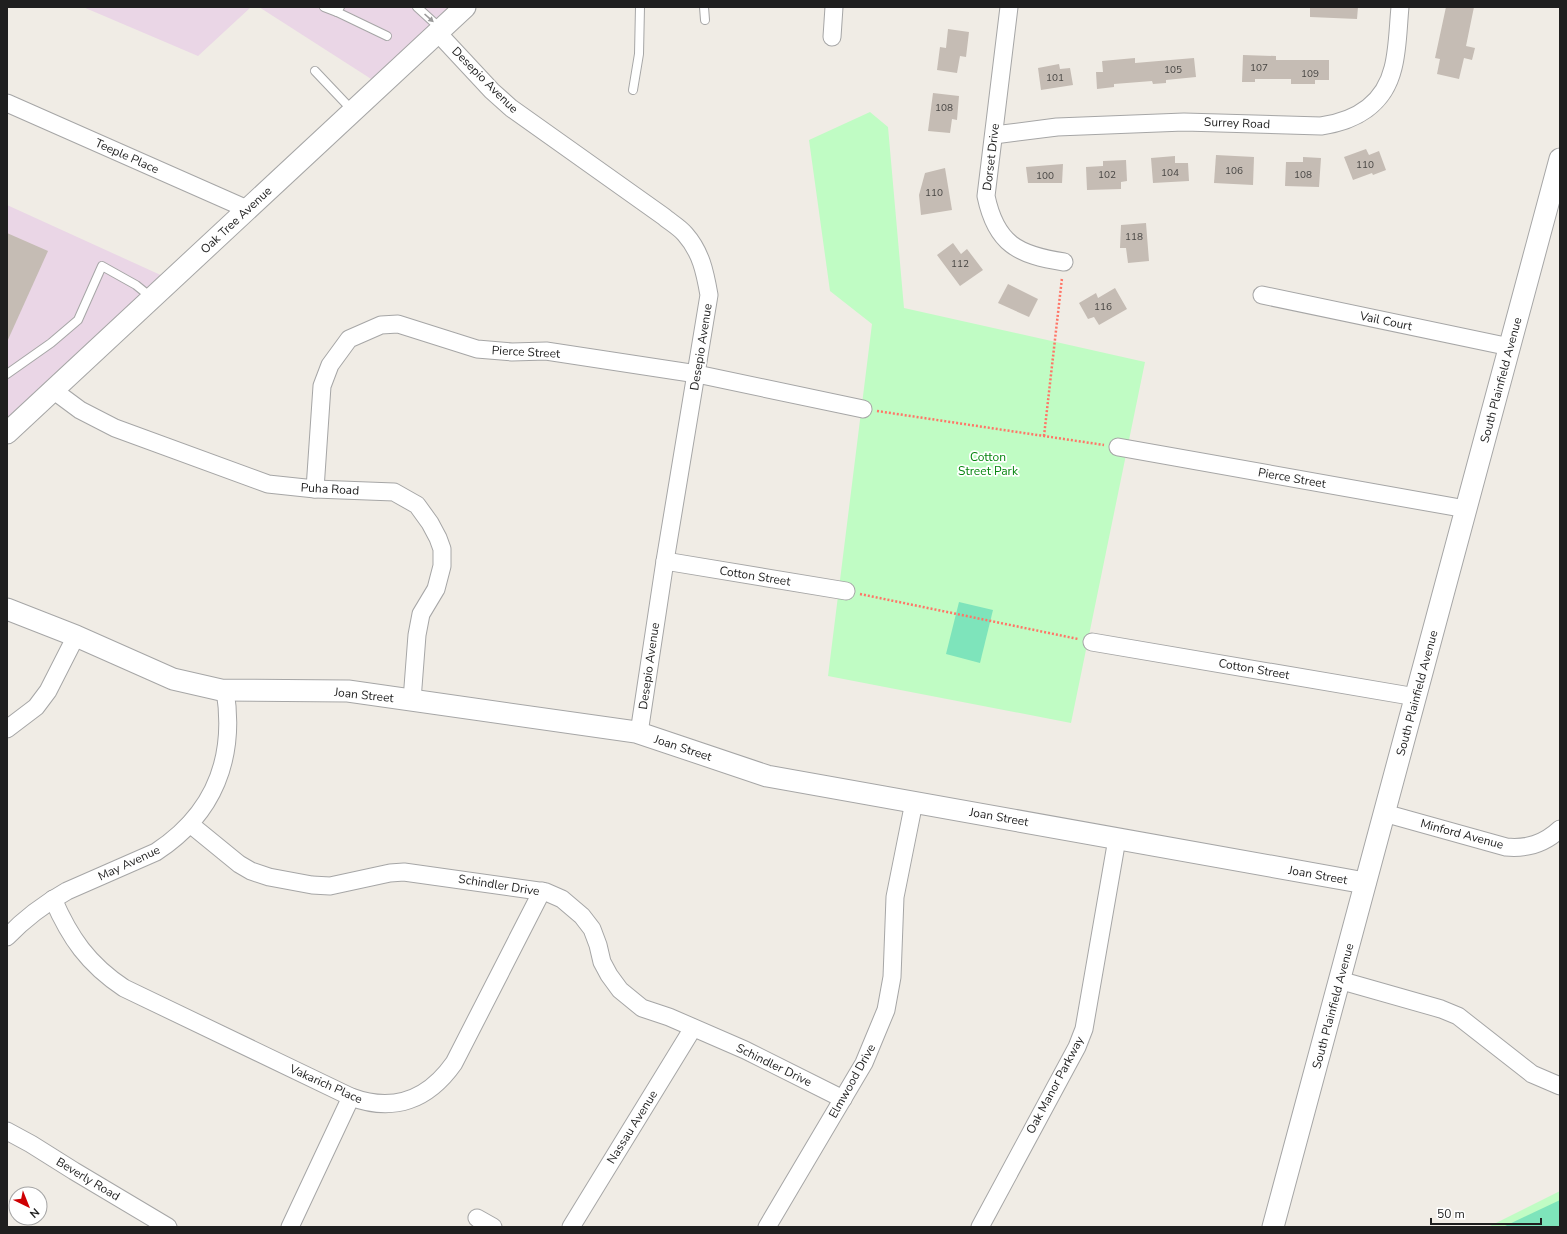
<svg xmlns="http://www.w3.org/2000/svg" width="1567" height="1234" viewBox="0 0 1567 1234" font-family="'Nunito Sans',sans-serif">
  <rect width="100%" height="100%" fill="#f0ece5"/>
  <g fill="#ead6e6">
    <polygon points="83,7 251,7 198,56"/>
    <polygon points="259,7 464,7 379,84"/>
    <polygon points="7,205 165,277 7,423"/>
  </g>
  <g fill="#c0fcc4">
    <polygon points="870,112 888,127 904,308 1145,362 1071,723 828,676 872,324 830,291 809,140"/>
    <polygon points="1560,1191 1560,1227 1488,1227"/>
  </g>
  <g fill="#7ee4bb">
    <polygon points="959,602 993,610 980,663 946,654"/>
    <polygon points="1560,1200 1560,1227 1503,1227"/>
  </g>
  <g fill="#c5bcb4">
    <polygon points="1310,7 1358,7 1357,19 1310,17"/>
    <polygon points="1446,7 1474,7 1466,46 1475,48 1472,60 1464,58 1459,79 1437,74 1440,59 1435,58"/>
    <polygon points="948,29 969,32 966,57 960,56 957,73 937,70 940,47 946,48"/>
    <polygon points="1243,55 1276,56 1276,60 1329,60 1329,80 1315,80 1315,84 1291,84 1291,79 1255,79 1255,82 1242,82"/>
    <polygon points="1135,58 1135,63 1194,58 1196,77 1166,80 1166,83 1153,84 1152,81 1114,84 1114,87 1097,89 1096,72 1103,72 1102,61"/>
    <polygon points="1059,64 1060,69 1070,68 1073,85 1041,90 1038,68"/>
    <polygon points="933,93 959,96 957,120 952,119 950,133 928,131"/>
    <polygon points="1366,149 1369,155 1379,151 1386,170 1373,175 1372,173 1353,180 1344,157"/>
    <polygon points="1216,155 1254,157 1253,185 1214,183"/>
    <polygon points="1175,156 1175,163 1188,163 1189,181 1153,183 1151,158"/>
    <polygon points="1303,157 1321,158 1319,187 1285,186 1286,162 1303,162"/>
    <polygon points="1126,160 1127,181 1121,182 1121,189 1087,190 1086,167 1103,166 1103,161"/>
    <polygon points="1063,164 1062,183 1028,183 1026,167"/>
    <polygon points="945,168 952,210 921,215 919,195 925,173"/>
    <polygon points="1146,223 1149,261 1128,263 1126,248 1120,248 1121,225"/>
    <polygon points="7,233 48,251 7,342"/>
    <polygon points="953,243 961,254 967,249 983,270 960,286 937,255"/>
    <polygon points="1008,284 1038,299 1029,317 998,303"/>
    <polygon points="1115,288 1127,309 1099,325 1094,317 1088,319 1079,303 1096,293 1098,298"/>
  </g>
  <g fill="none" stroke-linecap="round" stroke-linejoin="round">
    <g stroke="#a6a6a6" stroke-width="10">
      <g id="service">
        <polyline points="324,7 337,12 340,7"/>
        <polyline points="417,7 441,29"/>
        <polyline points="704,7 705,20"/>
        <polyline points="337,12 387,36"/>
        <polyline points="315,71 352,110"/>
        <polyline points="633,90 639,54 640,7"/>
        <polyline points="7,374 51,343 78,320 102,266 136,285 152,298"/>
      </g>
    </g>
    <g stroke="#a6a6a6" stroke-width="19">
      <g id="minor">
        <path d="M 1009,7 L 986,196 C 996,244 1018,255 1064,262"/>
        <path d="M 437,32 L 492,91 L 511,108 L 663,216 C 670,222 679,227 685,234 C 701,252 705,272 709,295 L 665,561 L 639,733"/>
        <polyline points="832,37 834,7"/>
        <polyline points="7,103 247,209"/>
        <path d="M 994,135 L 1057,127 L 1184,122 L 1321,126 C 1355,121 1384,105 1393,68 C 1398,49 1398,27 1400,7"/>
        <polyline points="1262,295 1510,347"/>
        <polyline points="53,390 80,410 115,428 268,484 315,489 394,492 417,505 430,523 438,538 442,549 442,566 436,589 421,614 417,635 412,700"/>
        <polyline points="1118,447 1466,509"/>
        <polyline points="315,489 322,386 330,365 349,339 381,325 398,324 477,349 512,352 546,351 697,374 863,409"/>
        <polyline points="665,561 846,591"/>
        <polyline points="1092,642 1416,697"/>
        <polyline points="7,729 36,707 48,691 76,636"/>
        <path d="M 1384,813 L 1506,847 C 1527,849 1544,844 1560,829"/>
        <polyline points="190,824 239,864 251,871 269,877 312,885 330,886 390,873 404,872 546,892 562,899 582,916 592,929 598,945 602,962 609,975 620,990 642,1008 669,1017 745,1050 843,1099"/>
        <path d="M 53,899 C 70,938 88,964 124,988 L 351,1097 C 394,1113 428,1100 454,1063 L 542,891"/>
        <path d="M 7,937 C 25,918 44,904 67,891 L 156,852 C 214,814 236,758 225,690"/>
        <polyline points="1339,980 1441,1009 1458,1016 1532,1074 1560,1086"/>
        <polyline points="7,1131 31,1144 74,1171 168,1227"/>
        <polyline points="477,1218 493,1227"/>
        <polyline points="290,1227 351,1097"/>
        <polyline points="571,1227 693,1028"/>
        <polyline points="767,1227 864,1063 886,1010 892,977 895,897 914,802"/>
        <polyline points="980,1227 1077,1047 1084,1029 1117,839"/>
      </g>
    </g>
    <g stroke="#a6a6a6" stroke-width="23">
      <g id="tertiary">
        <polyline points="7,433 465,7"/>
        <polyline points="7,609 76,636 173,679 221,690 348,691 636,732 767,776 1365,883"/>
        <polyline points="1273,1227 1560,159"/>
      </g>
    </g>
    <g stroke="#ff7567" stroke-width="2.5" stroke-dasharray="2 2" stroke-linecap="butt">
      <polyline points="877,411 1104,445"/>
      <polyline points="1044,436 1062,278"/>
      <polyline points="860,594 1078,639"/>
    </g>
    <use href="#service" stroke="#fff" stroke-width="8"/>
    <use href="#minor" stroke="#fff" stroke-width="17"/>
    <use href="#tertiary" stroke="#fff" stroke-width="21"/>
  </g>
  <defs><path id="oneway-solid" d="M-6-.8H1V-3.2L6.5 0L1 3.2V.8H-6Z"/></defs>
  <use fill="#9a9a9a" href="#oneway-solid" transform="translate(429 18) rotate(42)"/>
  <g text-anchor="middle" stroke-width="3.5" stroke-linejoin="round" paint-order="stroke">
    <g font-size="10" fill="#484644">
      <text x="1259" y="71">107</text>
      <text x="1173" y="73">105</text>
      <text x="1310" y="77">109</text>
      <text x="1055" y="81">101</text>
      <text x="944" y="111">108</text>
      <text x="1365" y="168">110</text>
      <text x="1234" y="174">106</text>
      <text x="1170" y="176">104</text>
      <text x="1107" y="178">102</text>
      <text x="1303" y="178">108</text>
      <text x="1045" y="179">100</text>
      <text x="934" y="196">110</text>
      <text x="1134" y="240">118</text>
      <text x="960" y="267">112</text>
      <text x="1103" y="310">116</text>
    </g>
    <g font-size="12" fill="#1f1f1f" stroke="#fff">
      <text transform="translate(485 80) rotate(45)" y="4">Desepio Avenue</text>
      <text transform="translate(1237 123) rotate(2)" y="4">Surrey Road</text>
      <text transform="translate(127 156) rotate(24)" y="4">Teeple Place</text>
      <text transform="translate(991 157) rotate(-83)" y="4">Dorset Drive</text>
      <text transform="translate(236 220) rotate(-43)" y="4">Oak Tree Avenue</text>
      <text transform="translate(1386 321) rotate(12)" y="4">Vail Court</text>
      <text transform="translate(701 347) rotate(-81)" y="4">Desepio Avenue</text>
      <text transform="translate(526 352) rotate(3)" y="4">Pierce Street</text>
      <text transform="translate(1501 380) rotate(-75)" y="4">South Plainfield Avenue</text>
      <text transform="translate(1292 478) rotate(10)" y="4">Pierce Street</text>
      <text transform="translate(330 489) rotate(3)" y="4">Puha Road</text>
      <text transform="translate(755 576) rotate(9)" y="4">Cotton Street</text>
      <text transform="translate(649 666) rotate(-82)" y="4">Desepio Avenue</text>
      <text transform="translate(1254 669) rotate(10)" y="4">Cotton Street</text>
      <text transform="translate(1417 693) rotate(-75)" y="4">South Plainfield Avenue</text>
      <text transform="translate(364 695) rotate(6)" y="4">Joan Street</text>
      <text transform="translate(683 748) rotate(18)" y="4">Joan Street</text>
      <text transform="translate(999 817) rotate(10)" y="4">Joan Street</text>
      <text transform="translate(1462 834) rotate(15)" y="4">Minford Avenue</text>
      <text transform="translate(129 863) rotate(-25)" y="4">May Avenue</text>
      <text transform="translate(1318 875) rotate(10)" y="4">Joan Street</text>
      <text transform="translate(499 885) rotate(9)" y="4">Schindler Drive</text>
      <text transform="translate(1333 1006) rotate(-75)" y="4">South Plainfield Avenue</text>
      <text transform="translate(774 1065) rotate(26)" y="4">Schindler Drive</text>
      <text transform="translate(852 1081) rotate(-61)" y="4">Elmwood Drive</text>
      <text transform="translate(326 1084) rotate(24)" y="4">Vakarich Place</text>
      <text transform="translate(1055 1085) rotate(-62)" y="4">Oak Manor Parkway</text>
      <text transform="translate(632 1127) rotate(-58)" y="4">Nassau Avenue</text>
      <text transform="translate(88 1179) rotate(31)" y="4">Beverly Road</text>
    </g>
    <g font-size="12" fill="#05850e" stroke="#fff">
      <text x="988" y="461">Cotton<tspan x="988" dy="14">Street Park</tspan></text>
    </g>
  </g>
  <rect width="1567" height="1234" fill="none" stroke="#1f1f1f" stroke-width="16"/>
  <g transform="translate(28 1206) rotate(137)"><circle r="19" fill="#ffffff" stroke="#a5a5a5"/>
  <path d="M0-3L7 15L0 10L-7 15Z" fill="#ce0003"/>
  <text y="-6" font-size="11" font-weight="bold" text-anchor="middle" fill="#1f1f1f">N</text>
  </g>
  <path d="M1431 1218v6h110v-6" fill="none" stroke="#1f1f1f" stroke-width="2"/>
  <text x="1437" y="1218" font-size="12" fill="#1f1f1f" stroke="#ffffff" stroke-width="3" paint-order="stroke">50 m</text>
</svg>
